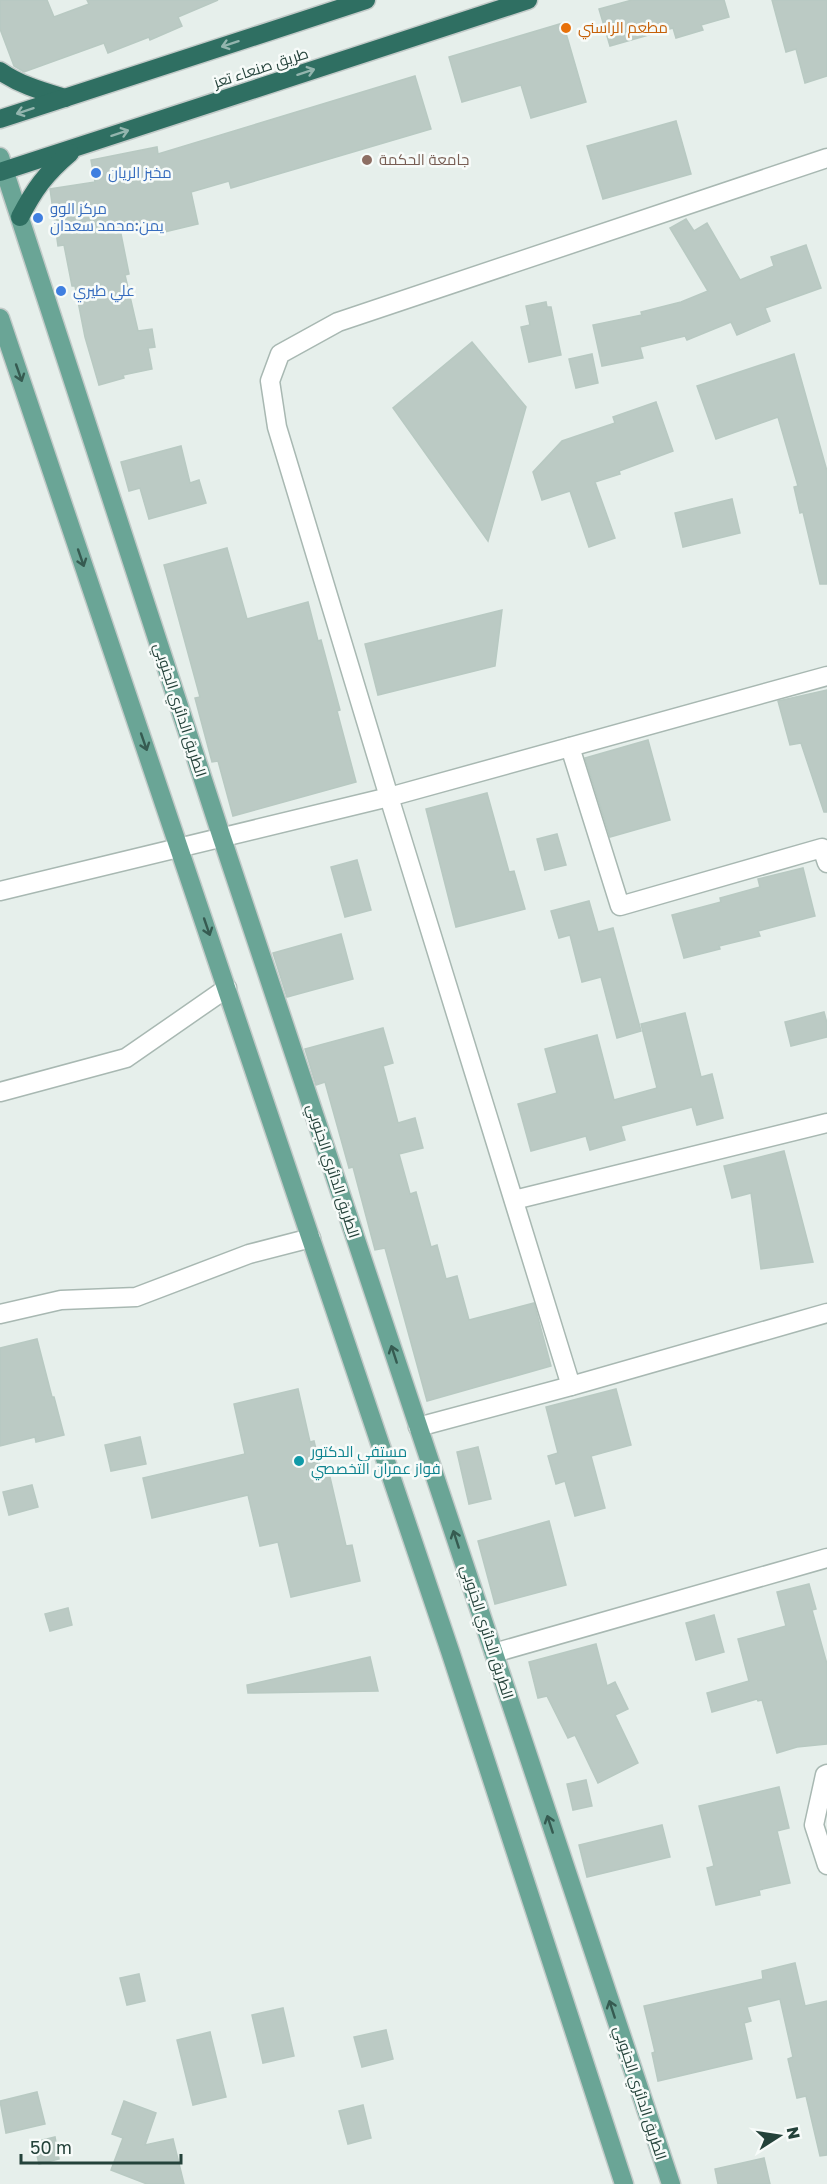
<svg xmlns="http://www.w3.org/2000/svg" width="827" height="2184" viewBox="0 0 827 2184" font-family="'Golos Text',Cairo,sans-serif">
  <rect width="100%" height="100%" fill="#e6efeb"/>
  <g fill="#bbcac4" stroke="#b8c9c2" stroke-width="1.5">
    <polygon points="0,0 47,0 54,17 89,4 87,0 218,0 178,17 182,26 150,40 149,37 108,53 104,43 24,72 14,66 0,29"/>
    <polygon points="632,0 724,0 729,17 701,25 703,30 676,38 673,28 610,46 599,9"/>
    <polygon points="772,0 827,0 827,76 805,83 796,49 786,52"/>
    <polygon points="563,23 586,102 531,118 521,85 462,102 449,57"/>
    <polygon points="415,76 431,129 231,188 229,181 191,192 198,224 160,233 157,222 120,229 129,274 125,275 138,331 152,329 155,347 148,348 152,369 123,375 124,378 99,385 85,337 75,286 72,286 64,245 58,246 50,189 95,182 91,160 157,147 158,154"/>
    <polygon points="676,121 691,174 603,199 587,146"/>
    <polygon points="686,219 694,231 707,223 740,280 774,266 771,257 806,245 821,288 765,308 770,321 737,335 731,322 687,340 685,336 640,347 643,358 602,366 593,325 642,315 641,312 681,302 708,291 670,228"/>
    <polygon points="546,302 547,307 551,307 561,355 529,362 521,327 530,325 526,306"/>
    <polygon points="472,342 526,407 488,541 393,408"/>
    <polygon points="592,354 598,383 576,388 569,359"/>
    <polygon points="794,354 827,471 827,584 820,584 803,512 800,513 794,487 798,486 778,417 716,439 697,386"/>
    <polygon points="656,402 673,451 619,471 620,474 595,482 615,538 589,547 570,491 542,500 533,472 562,441 615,423 613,417"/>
    <polygon points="181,446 190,483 199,480 206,503 149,519 140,488 129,491 121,462"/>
    <polygon points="732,499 740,533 683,547 675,513"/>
    <polygon points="227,548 247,619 308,602 318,641 321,640 340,710 337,711 356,782 233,816 218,761 212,762 195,698 200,697 164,565"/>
    <polygon points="502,610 495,666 378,695 365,644"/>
    <polygon points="827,690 827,812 824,812 801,743 790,745 778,701"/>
    <polygon points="648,740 670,820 610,837 585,758"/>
    <polygon points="487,793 509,872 514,871 525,909 456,927 426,809"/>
    <polygon points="557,834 566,865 545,870 537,839"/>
    <polygon points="357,860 371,910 345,917 331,867"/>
    <polygon points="803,868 815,916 758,931 760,936 719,946 720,949 684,958 672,915 721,902 720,898 760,887 758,879"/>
    <polygon points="589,901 598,932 613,928 641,1031 617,1038 601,977 582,982 570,935 559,938 551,911"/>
    <polygon points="341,934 353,979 287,997 273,953"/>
    <polygon points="824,1012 827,1023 827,1037 791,1046 785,1022"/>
    <polygon points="685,1013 701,1077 712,1074 723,1118 697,1125 692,1107 621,1126 625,1140 590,1150 586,1136 531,1151 518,1104 557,1093 545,1049 597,1035 614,1100 657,1088 641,1024"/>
    <polygon points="383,1028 393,1063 383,1066 398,1123 415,1118 423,1148 399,1154 410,1194 416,1192 431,1247 437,1245 446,1279 457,1276 469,1320 534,1303 551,1366 427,1401 385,1248 375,1250 353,1167 349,1168 325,1082 316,1085 305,1049"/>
    <polygon points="784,1151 813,1262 761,1269 751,1193 732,1198 724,1166"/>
    <polygon points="37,1339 52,1397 54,1397 64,1435 36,1442 35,1437 0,1446 0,1348"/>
    <polygon points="298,1389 310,1442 314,1441 323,1478 330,1477 346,1546 352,1545 360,1581 291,1597 278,1542 260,1546 248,1495 152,1518 143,1478 245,1454 234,1404"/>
    <polygon points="616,1389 631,1445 591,1456 605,1508 575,1516 565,1481 556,1484 548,1456 558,1453 546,1407"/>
    <polygon points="140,1437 146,1464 111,1471 105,1445"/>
    <polygon points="478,1447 491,1499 469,1504 457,1452"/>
    <polygon points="32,1485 38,1507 9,1515 3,1492"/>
    <polygon points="549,1521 566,1585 495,1604 478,1541"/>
    <polygon points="809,1584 816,1609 812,1610 827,1664 827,1744 797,1747 777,1753 762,1700 758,1701 757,1699 712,1712 707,1693 749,1681 738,1639 786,1626 777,1592"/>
    <polygon points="68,1608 72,1625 50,1631 45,1614"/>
    <polygon points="714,1615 724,1652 696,1660 686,1623"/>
    <polygon points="596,1644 607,1686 615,1682 628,1709 615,1715 638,1763 598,1783 575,1735 568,1738 547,1696 538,1698 529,1662"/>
    <polygon points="370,1657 378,1691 248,1693 247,1685"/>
    <polygon points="586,1780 592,1806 573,1810 567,1784"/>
    <polygon points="779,1787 789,1828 777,1831 790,1883 759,1890 760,1895 716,1905 707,1868 714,1866 699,1806"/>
    <polygon points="662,1825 670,1857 587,1877 579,1845"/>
    <polygon points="795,1963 805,2006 827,2001 827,2155 820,2156 806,2096 797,2098 788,2059 793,2057 780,1999 747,2007 751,2021 744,2023 752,2059 658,2081 652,2053 655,2052 644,2006 763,1979 762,1971"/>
    <polygon points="139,1974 145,2001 127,2005 120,1978"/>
    <polygon points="283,2008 294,2056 263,2063 252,2015"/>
    <polygon points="386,2030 393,2059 362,2067 354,2037"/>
    <polygon points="210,2032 226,2097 193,2105 177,2040"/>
    <polygon points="37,2092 45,2124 6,2133 0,2101"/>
    <polygon points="124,2101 156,2113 145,2145 173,2139 184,2184 147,2184 111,2170 123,2138 112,2134"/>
    <polygon points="363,2105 371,2138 348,2144 339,2111"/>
    <polygon points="55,2137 59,2159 39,2164 34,2142"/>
    <polygon points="764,2158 770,2184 718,2184 715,2169"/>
  </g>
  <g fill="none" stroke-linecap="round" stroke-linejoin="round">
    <g stroke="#a8b8b2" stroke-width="21">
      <g id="minor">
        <polyline points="570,747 620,906 822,848 827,863"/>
        <polyline points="0,891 389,797 827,676"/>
        <polyline points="0,1092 126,1058 227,988"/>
        <polyline points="514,1200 827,1123"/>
        <polyline points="0,1314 61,1300 136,1297 249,1254 311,1238"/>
        <polyline points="571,1386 389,797 277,427 270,381 280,354 338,322 827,158"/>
        <polyline points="418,1427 571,1386 827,1313"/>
        <polyline points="494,1653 827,1558"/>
        <polyline points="827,1774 825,1775 814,1825 827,1865"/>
      </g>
    </g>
    <g stroke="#c2cac8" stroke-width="21">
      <g id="major">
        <polyline points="0,157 222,838 671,2184"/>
        <polyline points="0,318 450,1651 624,2184"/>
      </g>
    </g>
    <g stroke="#c2cac8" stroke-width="21">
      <g id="highway">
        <path d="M 0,71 C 20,85 42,91 65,98"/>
        <polyline points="0,119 366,0"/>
        <polyline points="0,172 528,0"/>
        <path d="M 20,217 C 34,190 45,174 70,153"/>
      </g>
    </g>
    <use href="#minor" stroke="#fff" stroke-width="18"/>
    <use href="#major" stroke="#6aa596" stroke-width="18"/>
    <use href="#highway" stroke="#2f6f62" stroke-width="18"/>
  </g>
  <defs><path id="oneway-shaft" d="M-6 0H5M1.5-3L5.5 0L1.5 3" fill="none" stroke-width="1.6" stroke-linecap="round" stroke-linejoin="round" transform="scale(1.5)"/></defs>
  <g stroke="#93b5ae">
    <use href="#oneway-shaft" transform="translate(230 44) rotate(162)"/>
    <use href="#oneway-shaft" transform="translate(306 72) rotate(-18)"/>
    <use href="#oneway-shaft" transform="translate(25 111) rotate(162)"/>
    <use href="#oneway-shaft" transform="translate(120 133) rotate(-18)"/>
  </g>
  <g stroke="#365b51">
    <use href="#oneway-shaft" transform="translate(19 373) rotate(71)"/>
    <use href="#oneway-shaft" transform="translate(81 558) rotate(71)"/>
    <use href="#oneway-shaft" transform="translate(144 742) rotate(71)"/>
    <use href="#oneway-shaft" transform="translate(207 927) rotate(71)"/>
    <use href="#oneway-shaft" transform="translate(394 1354) rotate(-108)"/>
    <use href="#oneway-shaft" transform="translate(456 1539) rotate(-108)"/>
    <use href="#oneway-shaft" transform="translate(550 1824) rotate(-108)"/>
    <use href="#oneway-shaft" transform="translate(612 2009) rotate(-108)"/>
  </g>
  <circle fill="#e8710a" stroke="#f7fbf9" stroke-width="2" cx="566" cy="28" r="6"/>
  <circle fill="#8d6e63" stroke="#f7fbf9" stroke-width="2" cx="367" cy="160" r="6"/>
  <g fill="#3f7fe0" stroke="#f7fbf9" stroke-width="2">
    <circle cx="96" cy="173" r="6"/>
    <circle cx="38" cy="218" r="6"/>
    <circle cx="61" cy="291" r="6"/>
  </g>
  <circle fill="#0f9aa8" stroke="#f7fbf9" stroke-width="2" cx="299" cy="1461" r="6"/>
  <g text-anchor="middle" stroke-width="5" stroke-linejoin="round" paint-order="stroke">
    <g font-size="15" fill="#c56008" stroke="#f7fbf9" text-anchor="start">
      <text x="578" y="33">مطعم الراسني</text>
    </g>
    <g font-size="15" fill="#24423a" stroke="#f7fbf9">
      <text transform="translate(261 68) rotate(-18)" y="5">طريق صنعاء تعز</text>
      <text transform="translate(180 710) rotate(72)" y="5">الطريق الدائري الجنوبي</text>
      <text transform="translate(333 1171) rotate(72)" y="5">الطريق الدائري الجنوبي</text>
      <text transform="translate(487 1632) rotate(72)" y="5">الطريق الدائري الجنوبي</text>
      <text transform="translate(640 2093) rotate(72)" y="5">الطريق الدائري الجنوبي</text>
    </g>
    <g font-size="15" fill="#785e54" stroke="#f7fbf9" text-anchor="start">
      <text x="379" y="165">جامعة الحكمة</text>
    </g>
    <g font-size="15" fill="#366cbe" stroke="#f7fbf9" text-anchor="start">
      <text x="108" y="178">مخبز الريان</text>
      <text x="50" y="214">مركز الوو<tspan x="50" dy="17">يمن:محمد سعدان</tspan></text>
      <text x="73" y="296">علي طيري</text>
    </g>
    <g font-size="15" fill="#0d838f" stroke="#f7fbf9" text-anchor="start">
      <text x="311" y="1457">مستفى الدكتور<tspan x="311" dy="17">فواز عمران التخصصي</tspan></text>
    </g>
  </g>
  <g transform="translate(779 2136) rotate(78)" stroke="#f7fbf9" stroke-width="4.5" paint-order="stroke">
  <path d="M0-4.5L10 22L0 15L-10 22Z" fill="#24423a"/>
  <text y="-9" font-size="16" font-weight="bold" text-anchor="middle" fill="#24423a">N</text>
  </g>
  <path d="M21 2154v9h160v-9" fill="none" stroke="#24423a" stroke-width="3"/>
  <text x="30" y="2154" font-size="18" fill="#24423a" stroke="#f7fbf9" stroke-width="4.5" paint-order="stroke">50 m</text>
</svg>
